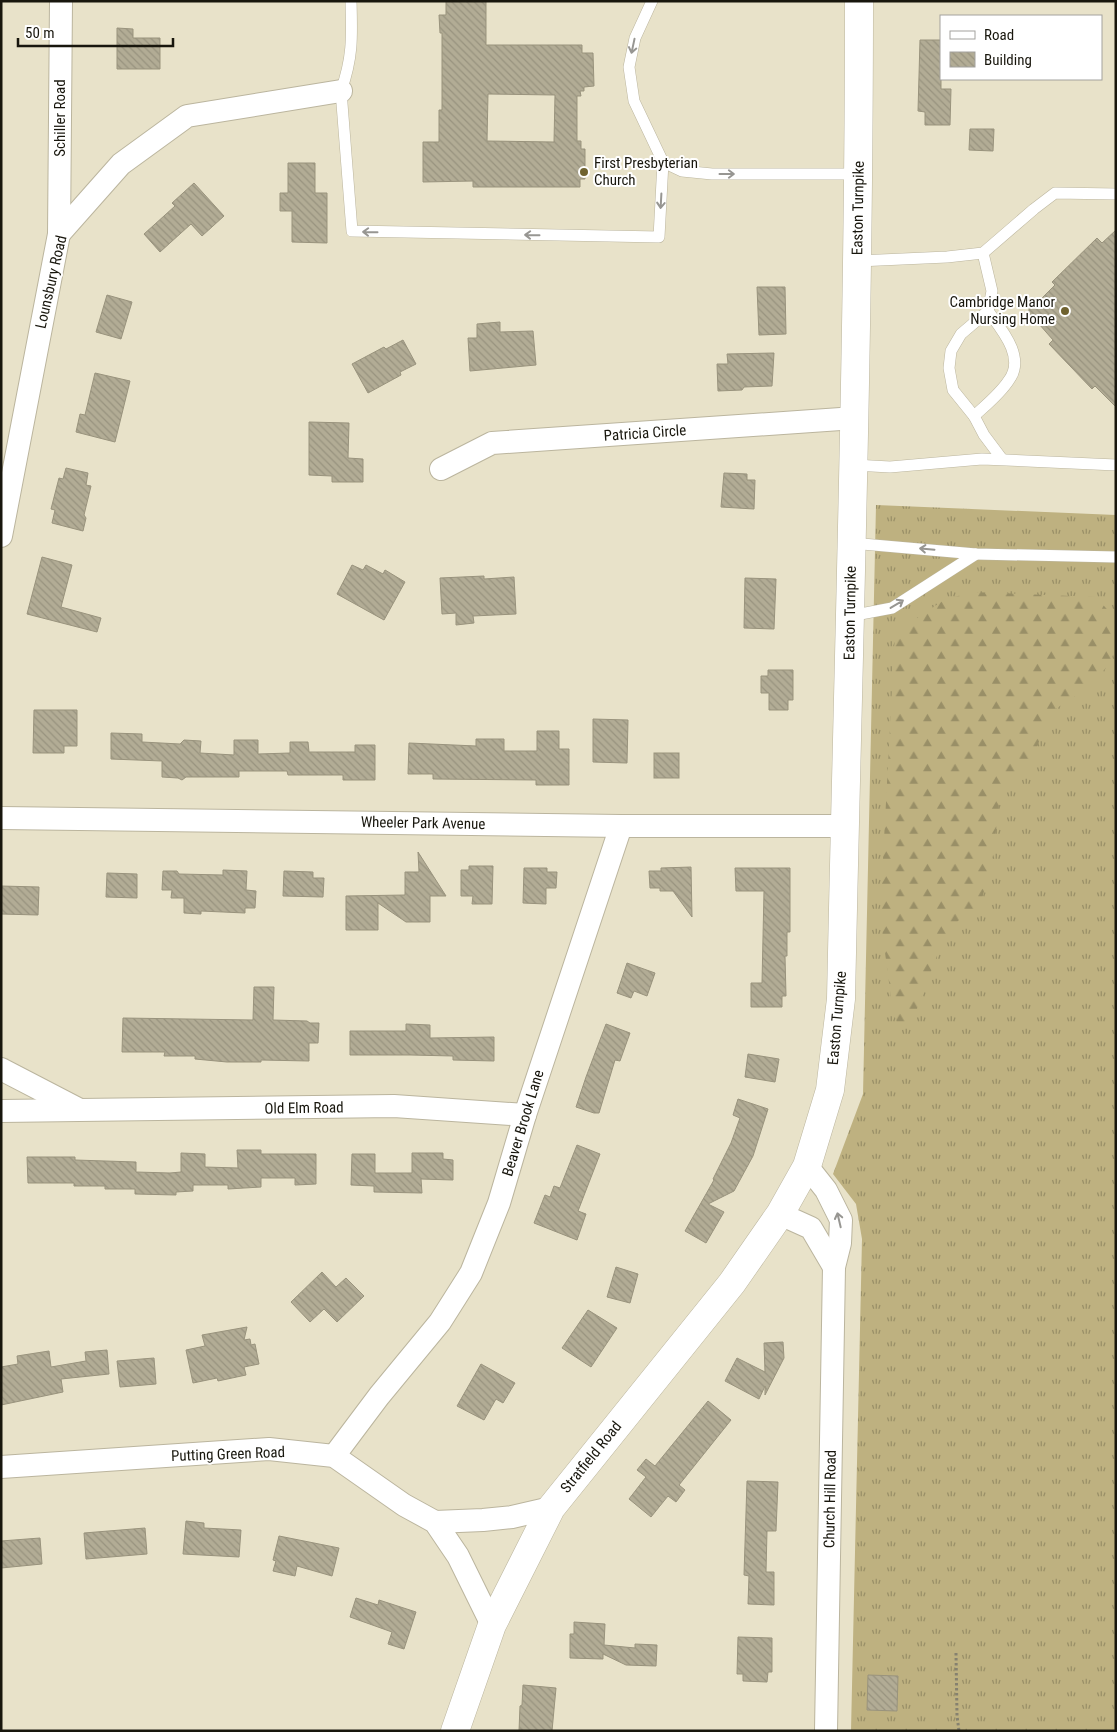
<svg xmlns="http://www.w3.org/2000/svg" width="1117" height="1732" viewBox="0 0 1117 1732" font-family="'Roboto Condensed',sans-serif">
  <defs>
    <pattern id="grass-tufts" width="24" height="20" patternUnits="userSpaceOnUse" patternTransform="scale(1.25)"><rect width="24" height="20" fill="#beb180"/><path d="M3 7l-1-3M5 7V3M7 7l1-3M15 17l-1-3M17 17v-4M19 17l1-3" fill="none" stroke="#998f67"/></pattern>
    <pattern id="forest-firs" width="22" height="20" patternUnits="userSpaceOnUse" patternTransform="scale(1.25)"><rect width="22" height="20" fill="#beb180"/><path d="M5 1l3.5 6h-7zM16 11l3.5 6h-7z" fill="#998f67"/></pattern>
    <pattern id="building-back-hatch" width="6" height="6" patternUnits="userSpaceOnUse" patternTransform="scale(1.25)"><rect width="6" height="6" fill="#b2ac95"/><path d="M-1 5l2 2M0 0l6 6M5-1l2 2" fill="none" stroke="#98937f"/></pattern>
  </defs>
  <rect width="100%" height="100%" fill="#e8e2c9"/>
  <polygon fill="url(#grass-tufts)" points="876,505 1116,515 1116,1731 851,1731 862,1239 856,1204 833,1174 863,1094"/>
  <polygon fill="url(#forest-firs)" points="972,592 1096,597 1114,617 1116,650 1105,669 1084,690 1057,708 1044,726 1030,769 1013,783 1000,797 993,855 981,903 958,921 938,953 911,1025 897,1023 892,1005 880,915 895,633 944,600"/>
  <g fill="url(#building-back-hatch)" stroke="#99937d" fill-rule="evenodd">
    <path d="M 446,1 L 486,1 L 486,45 L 582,45 L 582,53 L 593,53 L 594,86 L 584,87 L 584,91 L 580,91 L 581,96 L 577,96 L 577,141 L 581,141 L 581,149 L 585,149 L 585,179 L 580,179 L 580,187 L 473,187 L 473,181 L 423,182 L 423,142 L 439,142 L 439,110 L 442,110 L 442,33 L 440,33 L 439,15 L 446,15 ZM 488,94 L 555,95 L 554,142 L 487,141 Z"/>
    <polygon points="117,28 133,29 133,38 160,38 160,69 117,69"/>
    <polygon points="920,40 941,40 941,89 951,89 950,125 925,125 925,112 918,111"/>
    <polygon points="970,129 994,129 993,151 969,150"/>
    <polygon points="288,163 315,163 315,193 327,193 327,243 292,242 292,211 280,211 280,193 288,193"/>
    <polygon points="194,183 224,216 202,236 191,224 160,252 144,234 175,206 172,203"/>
    <polygon points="1116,230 1116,407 1095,386 1092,389 1049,344 1053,340 1039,324 1029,323 1029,301 1040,300 1055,285 1052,282 1097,238 1102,243"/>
    <polygon points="757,287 785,287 786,334 759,335"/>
    <polygon points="107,295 132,302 121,339 96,332"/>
    <polygon points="500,322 500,332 533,331 536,365 470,371 468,338 477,338 477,324"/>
    <polygon points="403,340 416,364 400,372 401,375 368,393 352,364 384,347 386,349"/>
    <polygon points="774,353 772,386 744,387 742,390 718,391 717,364 728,364 727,354"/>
    <polygon points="95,373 130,381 115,442 76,432 80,414 85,415"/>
    <polygon points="309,422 349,423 348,458 363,459 363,482 332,482 332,476 309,475"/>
    <polygon points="66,468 88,473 86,485 91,486 84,515 86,518 83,531 52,523 55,510 51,509 59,478 63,479"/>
    <polygon points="724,473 747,474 747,480 755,480 754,509 721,507"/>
    <polygon points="42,557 72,565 61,607 101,618 97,632 27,614"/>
    <polygon points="352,565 363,570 366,565 383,574 385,570 405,582 384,620 337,594"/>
    <polygon points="484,576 484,579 514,577 516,614 473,616 474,623 456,625 456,613 442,614 440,578"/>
    <polygon points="745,578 776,579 774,629 744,628"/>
    <polygon points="768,670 793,670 793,700 788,700 788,710 769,710 769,693 761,693 761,676 768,676"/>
    <polygon points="34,710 77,710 77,746 64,746 64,753 33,753"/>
    <polygon points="593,719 628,720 627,763 593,762"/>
    <polygon points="537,731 559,731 559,749 569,749 569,785 536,785 536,780 433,779 433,774 408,774 409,743 476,746 476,739 504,739 504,751 537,751"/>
    <polygon points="111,733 142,734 142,742 180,744 184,740 201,741 200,753 234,755 234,740 258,740 258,754 290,753 290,742 308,742 309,752 355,752 355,745 375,745 375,780 343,780 343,775 288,775 287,771 239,771 239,777 186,777 182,780 178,778 162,777 162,761 111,759"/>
    <rect x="654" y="753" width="25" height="25"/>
    <polygon points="418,852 446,896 430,896 430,922 406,922 378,903 378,930 346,930 346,896 405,895 405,872 419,872"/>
    <polygon points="469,866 493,866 492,904 472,904 473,896 461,896 461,870 469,870"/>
    <polygon points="691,867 692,917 673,891 660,891 660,888 650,888 649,871 661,871 661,868"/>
    <polygon points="524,868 547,868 547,872 557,872 556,888 546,888 546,904 523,903"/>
    <polygon points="735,868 790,868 790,932 787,932 787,956 785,956 786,996 782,996 782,1007 751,1007 751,983 762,983 764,891 736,891"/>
    <polygon points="223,870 247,871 246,890 256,891 255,908 245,908 245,913 201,911 201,914 184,913 184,898 171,898 172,890 162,890 163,871 177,871 179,874 223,875"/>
    <polygon points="284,871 313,872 313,878 324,878 323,897 283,896"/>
    <polygon points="107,873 137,874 137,898 106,897"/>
    <polygon points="1,886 39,887 38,915 1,914"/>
    <polygon points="627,963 655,973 647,996 634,991 631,998 617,993"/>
    <polygon points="254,987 274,987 273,1020 307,1021 310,1023 319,1023 318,1043 309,1043 309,1061 261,1060 261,1062 227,1062 195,1059 195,1056 164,1056 165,1052 122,1052 123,1018 253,1020"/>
    <polygon points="406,1024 430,1025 430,1038 494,1037 494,1061 453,1060 453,1056 411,1055 350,1055 350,1031 406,1031"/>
    <polygon points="606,1024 630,1033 620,1061 615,1060 599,1113 594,1113 576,1107 586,1077"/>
    <polygon points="748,1054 779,1059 775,1082 745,1077"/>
    <polygon points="738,1099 768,1109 753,1156 734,1191 708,1204 724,1212 706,1243 685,1231 714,1180 713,1179 731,1143 740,1118 733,1115"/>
    <polygon points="577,1145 600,1154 578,1211 586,1214 577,1240 534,1223 545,1195 550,1197 554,1186 560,1188"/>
    <polygon points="237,1150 261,1150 261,1154 316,1154 316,1184 295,1185 295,1178 261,1178 261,1187 228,1189 228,1185 193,1185 193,1191 176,1192 176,1195 135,1194 135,1189 105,1189 105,1186 74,1186 74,1183 28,1183 27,1157 75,1157 75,1160 136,1162 136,1172 170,1173 181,1172 181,1153 205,1154 205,1167 238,1168"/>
    <polygon points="412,1153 443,1153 443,1159 453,1160 453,1180 421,1179 422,1193 374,1192 374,1186 351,1185 352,1154 375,1154 375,1173 412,1173"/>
    <polygon points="616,1267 638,1274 630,1303 607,1297"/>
    <polygon points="322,1272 336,1287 346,1278 364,1296 337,1322 324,1309 310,1322 291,1302"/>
    <polygon points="588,1310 617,1328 591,1367 562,1348"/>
    <polygon points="247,1327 244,1340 250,1339 251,1345 255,1344 259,1364 244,1367 246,1375 218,1381 217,1378 193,1383 186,1350 205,1346 202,1335"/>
    <polygon points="783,1342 784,1358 765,1395 765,1386 759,1399 725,1381 737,1358 765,1372 764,1343"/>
    <polygon points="107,1350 109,1374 61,1379 63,1392 1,1405 1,1367 18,1364 17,1356 49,1351 51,1367 86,1361 85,1352"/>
    <polygon points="154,1358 156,1384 120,1387 117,1361"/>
    <polygon points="481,1364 515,1383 503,1403 496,1399 484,1420 457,1406"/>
    <polygon points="708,1401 731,1420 679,1485 685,1490 676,1502 668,1496 651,1517 629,1499 646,1477 637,1470 646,1459 655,1466"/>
    <polygon points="747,1481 778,1482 776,1531 767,1531 766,1572 774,1572 774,1605 748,1604 749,1576 744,1575"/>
    <polygon points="186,1521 204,1523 204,1528 241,1530 239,1557 183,1554"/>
    <polygon points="145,1528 147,1554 86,1559 84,1533"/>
    <polygon points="279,1536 339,1548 332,1576 297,1566 295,1576 273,1571 276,1561 273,1560"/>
    <polygon points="40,1538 42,1564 1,1568 1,1541"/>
    <polygon points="356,1598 378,1605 379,1600 416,1612 404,1649 388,1644 392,1632 350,1617"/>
    <polygon points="574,1622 605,1624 604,1645 635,1648 635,1644 657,1645 656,1666 626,1665 603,1654 603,1659 570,1658 570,1634 574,1634"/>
    <polygon points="738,1637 772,1638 772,1672 768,1672 767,1682 743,1681 743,1674 737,1674"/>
    <polygon points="868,1675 898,1676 897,1711 867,1710"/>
    <polygon points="523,1685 556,1688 552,1731 519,1731 520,1706 522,1705"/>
  </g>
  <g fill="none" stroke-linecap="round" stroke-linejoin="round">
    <g stroke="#bbb59e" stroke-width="12">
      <g id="service">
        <path d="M 351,1 C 352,37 353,57 341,91 L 352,231 L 659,237 L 663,162 L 634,101 L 629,67 L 635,38 L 652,1"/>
        <polyline points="663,162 682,171 712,174 859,174"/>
        <polyline points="983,253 992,291 988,311 961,334 951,351 949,368 953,390 974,416 984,435 1002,459"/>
        <polyline points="858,261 947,257 983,253 1034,209 1055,193 1116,194"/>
        <path d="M 974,416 C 986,405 1000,394 1009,380 C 1026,357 1001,329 988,311"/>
        <polyline points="854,465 890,467 982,459 1116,465"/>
        <polyline points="851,543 976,554 1116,557"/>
        <polyline points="850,616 892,608 976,554"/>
      </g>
    </g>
    <g stroke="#bbb59e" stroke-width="24">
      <g id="minor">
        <polyline points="59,234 121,164 187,116 341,91"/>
        <polyline points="441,469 492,443 855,418"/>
        <polyline points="1,536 59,234 61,1"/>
        <polyline points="1,818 621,826 844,826"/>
        <polyline points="1,1069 78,1109"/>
        <polyline points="1,1111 394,1106 525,1115"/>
        <polyline points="807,1166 826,1190 841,1220 840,1243 834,1267 826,1731"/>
        <polyline points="780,1214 811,1228 834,1267"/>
        <polyline points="334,1456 379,1396 440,1322 471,1273 499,1203 525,1115 621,826"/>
        <polyline points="1,1467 269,1449 334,1456 404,1505 435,1522 458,1556 492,1625"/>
        <polyline points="435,1522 483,1520 512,1517 551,1508"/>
      </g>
    </g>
    <g stroke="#bbb59e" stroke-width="29">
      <path id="secondary" d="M 455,1731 L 492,1625 L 551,1508 L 732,1283 L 780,1214 L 807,1166 L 830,1090 L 841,999 C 848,666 859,334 859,1"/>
    </g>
    <polyline stroke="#85816f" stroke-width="3" stroke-dasharray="2.5 2.5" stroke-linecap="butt" points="956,1653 957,1716 959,1731"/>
    <use href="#service" stroke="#fff" stroke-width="11"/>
    <use href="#minor" stroke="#fff" stroke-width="22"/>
    <use href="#secondary" stroke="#fff" stroke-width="28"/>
  </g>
  <defs><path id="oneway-shaft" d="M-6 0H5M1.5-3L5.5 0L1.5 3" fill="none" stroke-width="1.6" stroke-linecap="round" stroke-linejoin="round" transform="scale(1.25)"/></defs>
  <g stroke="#979692">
    <use href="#oneway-shaft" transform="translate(633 46) rotate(102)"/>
    <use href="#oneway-shaft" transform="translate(727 174)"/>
    <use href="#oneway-shaft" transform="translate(661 201) rotate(93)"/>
    <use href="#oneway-shaft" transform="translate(370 232) rotate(-179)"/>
    <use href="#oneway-shaft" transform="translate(532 235) rotate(-179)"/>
    <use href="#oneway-shaft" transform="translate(927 549) rotate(-175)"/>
    <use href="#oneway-shaft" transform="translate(897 604) rotate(-31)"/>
    <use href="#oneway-shaft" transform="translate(839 1220) rotate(-103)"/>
  </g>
  <g fill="#6f622f" stroke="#fff" stroke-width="2">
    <circle cx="584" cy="172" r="5"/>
    <circle cx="1065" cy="311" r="5"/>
  </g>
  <g text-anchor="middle" stroke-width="4" stroke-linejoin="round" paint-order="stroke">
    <g font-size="15" fill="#18160d" stroke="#fff">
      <text transform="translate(60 118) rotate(-90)" y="5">Schiller Road</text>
      <text transform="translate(858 208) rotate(-89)" y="5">Easton Turnpike</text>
      <text transform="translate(51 282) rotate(-77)" y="5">Lounsbury Road</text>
      <text transform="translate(645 433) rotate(-4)" y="5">Patricia Circle</text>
      <text transform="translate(850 613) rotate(-89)" y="5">Easton Turnpike</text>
      <text transform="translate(423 823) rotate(1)" y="5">Wheeler Park Avenue</text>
      <text transform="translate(837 1018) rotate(-85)" y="5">Easton Turnpike</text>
      <text transform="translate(304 1108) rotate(-1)" y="5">Old Elm Road</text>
      <text transform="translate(523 1123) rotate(-73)" y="5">Beaver Brook Lane</text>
      <text transform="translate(228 1454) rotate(-2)" y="5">Putting Green Road</text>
      <text transform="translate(591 1457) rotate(-51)" y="5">Stratfield Road</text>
      <text transform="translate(830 1499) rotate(-89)" y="5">Church Hill Road</text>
    </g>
    <g font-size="15" fill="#18160d" stroke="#fff" text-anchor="start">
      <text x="594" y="168">First Presbyterian<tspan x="594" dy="17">Church</tspan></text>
      <text x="1055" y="307" text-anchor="end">Cambridge Manor<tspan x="1055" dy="17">Nursing Home</tspan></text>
    </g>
  </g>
  <rect width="1117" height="1732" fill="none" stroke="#18160d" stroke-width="5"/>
  <rect x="940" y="15" width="162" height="65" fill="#ffffff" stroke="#a3a29e"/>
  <rect x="950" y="31" width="25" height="8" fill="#ffffff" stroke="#a3a29e"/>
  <text x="984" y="40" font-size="15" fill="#18160d">Road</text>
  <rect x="950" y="52" width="25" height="15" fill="url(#building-back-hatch)" stroke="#a3a29e"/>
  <text x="984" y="65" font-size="15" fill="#18160d">Building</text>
  <path d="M18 38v8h155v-8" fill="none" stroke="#18160d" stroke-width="2.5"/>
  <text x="25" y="38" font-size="15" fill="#18160d" stroke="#ffffff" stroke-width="4" paint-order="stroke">50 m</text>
</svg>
